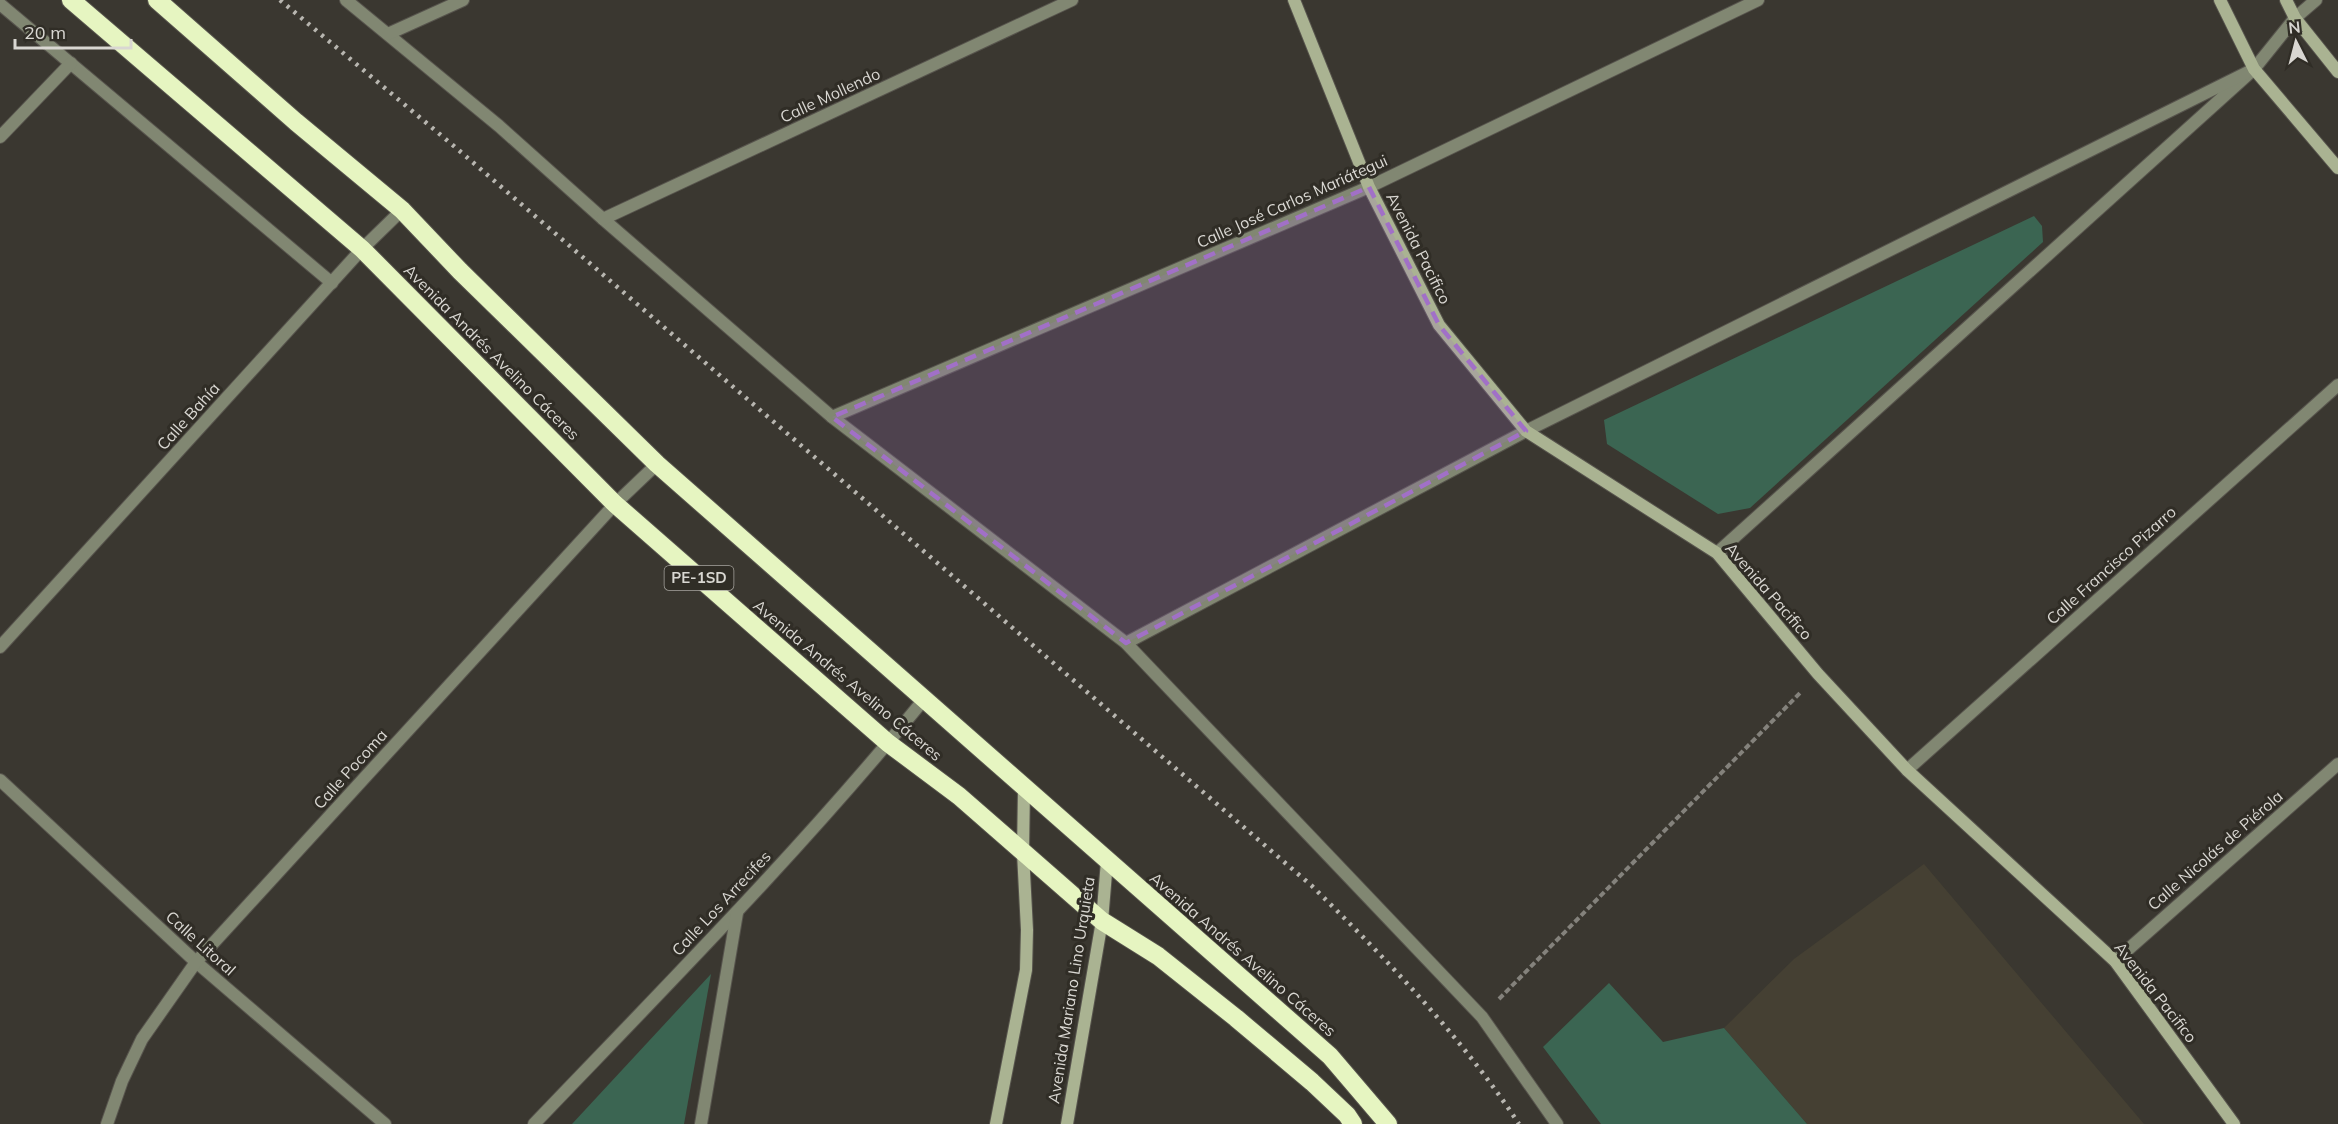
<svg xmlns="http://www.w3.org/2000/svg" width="2338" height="1124" viewBox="0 0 2338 1124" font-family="Mulish,sans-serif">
  <rect width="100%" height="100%" fill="#3a3730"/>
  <polygon fill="#454033" points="1924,864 2144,1124 1807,1124 1724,1028 1794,959"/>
  <g fill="#3b6552">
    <polygon points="2034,216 2042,226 2043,242 1750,508 1718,514 1607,444 1604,420"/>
    <polygon points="711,974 684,1124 572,1124"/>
    <polygon points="1609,983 1663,1042 1724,1028 1807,1124 1601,1124 1543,1047"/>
  </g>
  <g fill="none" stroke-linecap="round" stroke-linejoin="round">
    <g stroke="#57544d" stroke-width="14">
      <g id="street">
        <polyline points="346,0 499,126 603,219 832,417 1126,643 1482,1017 1557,1124"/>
        <polyline points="0,4 332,283"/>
        <polyline points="388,34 463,0"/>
        <polyline points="0,137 71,63"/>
        <polyline points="603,219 1072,0"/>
        <polyline points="832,417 1369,187 1758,0"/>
        <polyline points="1717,553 2254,69 2295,18 2316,0"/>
        <polyline points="1126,643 1526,431 2254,69"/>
        <polyline points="0,647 362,249 402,210"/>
        <polyline points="1907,770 2338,385"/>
        <polyline points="0,780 196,962 385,1124"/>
        <polyline points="2115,961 2338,764"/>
        <polyline points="107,1124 122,1081 142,1039 196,962 615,504 657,464"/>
        <path d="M 534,1124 C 667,985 803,848 925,698"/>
        <polyline points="701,1124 737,913"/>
      </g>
    </g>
    <g stroke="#57544d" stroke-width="14">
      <g id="secondary">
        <polyline points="1294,0 1369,187 1439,325 1526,431 1717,553 1818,674 1907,770 2115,961 2234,1124"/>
        <polyline points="2220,0 2254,69 2338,168"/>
        <polyline points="2286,0 2295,18 2338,72"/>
        <polyline points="996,1124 1026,970 1027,930 1023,853 1024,788"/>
        <polyline points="1067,1124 1102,921 1107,861"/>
      </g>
    </g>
    <g stroke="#57544d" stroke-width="20">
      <g id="highway">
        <polyline points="71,0 362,249 615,504 888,743 959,796 1102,921 1158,956 1236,1018 1312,1082 1347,1115 1353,1124"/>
        <polyline points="157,0 296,122 402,210 460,271 657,464 1330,1056 1388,1124"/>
      </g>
    </g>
    <polyline stroke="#84827c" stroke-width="4" stroke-dasharray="6 3" stroke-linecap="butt" points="1499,999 1801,692"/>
    <use href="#street" stroke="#818772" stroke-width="12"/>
    <use href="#secondary" stroke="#aab392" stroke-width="12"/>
    <use href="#highway" stroke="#e6f5c1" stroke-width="18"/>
    <path stroke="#b8b6b0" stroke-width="4.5" stroke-dasharray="3 6" stroke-linecap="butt" d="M 280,0 L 455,147 L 1312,886 C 1387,960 1461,1036 1519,1124"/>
  </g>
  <path fill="#a170c7" fill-opacity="0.2" stroke="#a170c7" stroke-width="4.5" stroke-dasharray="12 8" stroke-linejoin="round" d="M 1369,187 L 1439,325 L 1526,431 L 1126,643 L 832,417 Z"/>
  <g text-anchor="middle" stroke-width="6" stroke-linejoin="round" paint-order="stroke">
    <rect fill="#302d26" stroke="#a6a49e" stroke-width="1.5" x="664.5" y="566" width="69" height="24" rx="4.5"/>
    <g font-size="15" font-weight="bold" fill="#d9d7d2">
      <text x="699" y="583">PE-1SD</text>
    </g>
    <g font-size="16" fill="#d9d7d2" stroke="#302d26">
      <text transform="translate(830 95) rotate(-25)" y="6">Calle Mollendo</text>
      <text transform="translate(1292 201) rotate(-24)" y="6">Calle José Carlos Mariátegui</text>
      <text transform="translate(1419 248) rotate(63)" y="6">Avenida Pacifico</text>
      <text transform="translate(492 352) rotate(45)" y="6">Avenida Andrés Avelino Cáceres</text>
      <text transform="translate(188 416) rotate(-48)" y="6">Calle Bahía</text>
      <text transform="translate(2111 565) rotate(-42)" y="6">Calle Francisco Pizarro</text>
      <text transform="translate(1769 591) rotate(49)" y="6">Avenida Pacifico</text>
      <text transform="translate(848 680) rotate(40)" y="6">Avenida Andrés Avelino Cáceres</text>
      <text transform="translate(350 769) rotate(-48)" y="6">Calle Pocoma</text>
      <text transform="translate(2215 850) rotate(-41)" y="6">Calle Nicolás de Piérola</text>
      <text transform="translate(721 903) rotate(-47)" y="6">Calle Los Arrecifes</text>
      <text transform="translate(201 943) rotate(42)" y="6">Calle Litoral</text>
      <text transform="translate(1243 954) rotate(41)" y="6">Avenida Andrés Avelino Cáceres</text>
      <text transform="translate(1071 990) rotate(-81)" y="6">Avenida Mariano Lino Urquieta</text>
      <text transform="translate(2156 992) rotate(52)" y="6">Avenida Pacifico</text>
    </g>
  </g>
  <g transform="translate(2296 42) rotate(354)" stroke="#302d26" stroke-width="4.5" paint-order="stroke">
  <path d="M0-4.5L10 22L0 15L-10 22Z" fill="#d9d7d2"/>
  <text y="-9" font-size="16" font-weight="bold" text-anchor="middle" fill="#d9d7d2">N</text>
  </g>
  <path d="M15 39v9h116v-9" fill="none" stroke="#d9d7d2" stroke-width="3"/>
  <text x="24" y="39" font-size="18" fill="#d9d7d2" stroke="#302d26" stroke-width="4.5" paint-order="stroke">20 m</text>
</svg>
